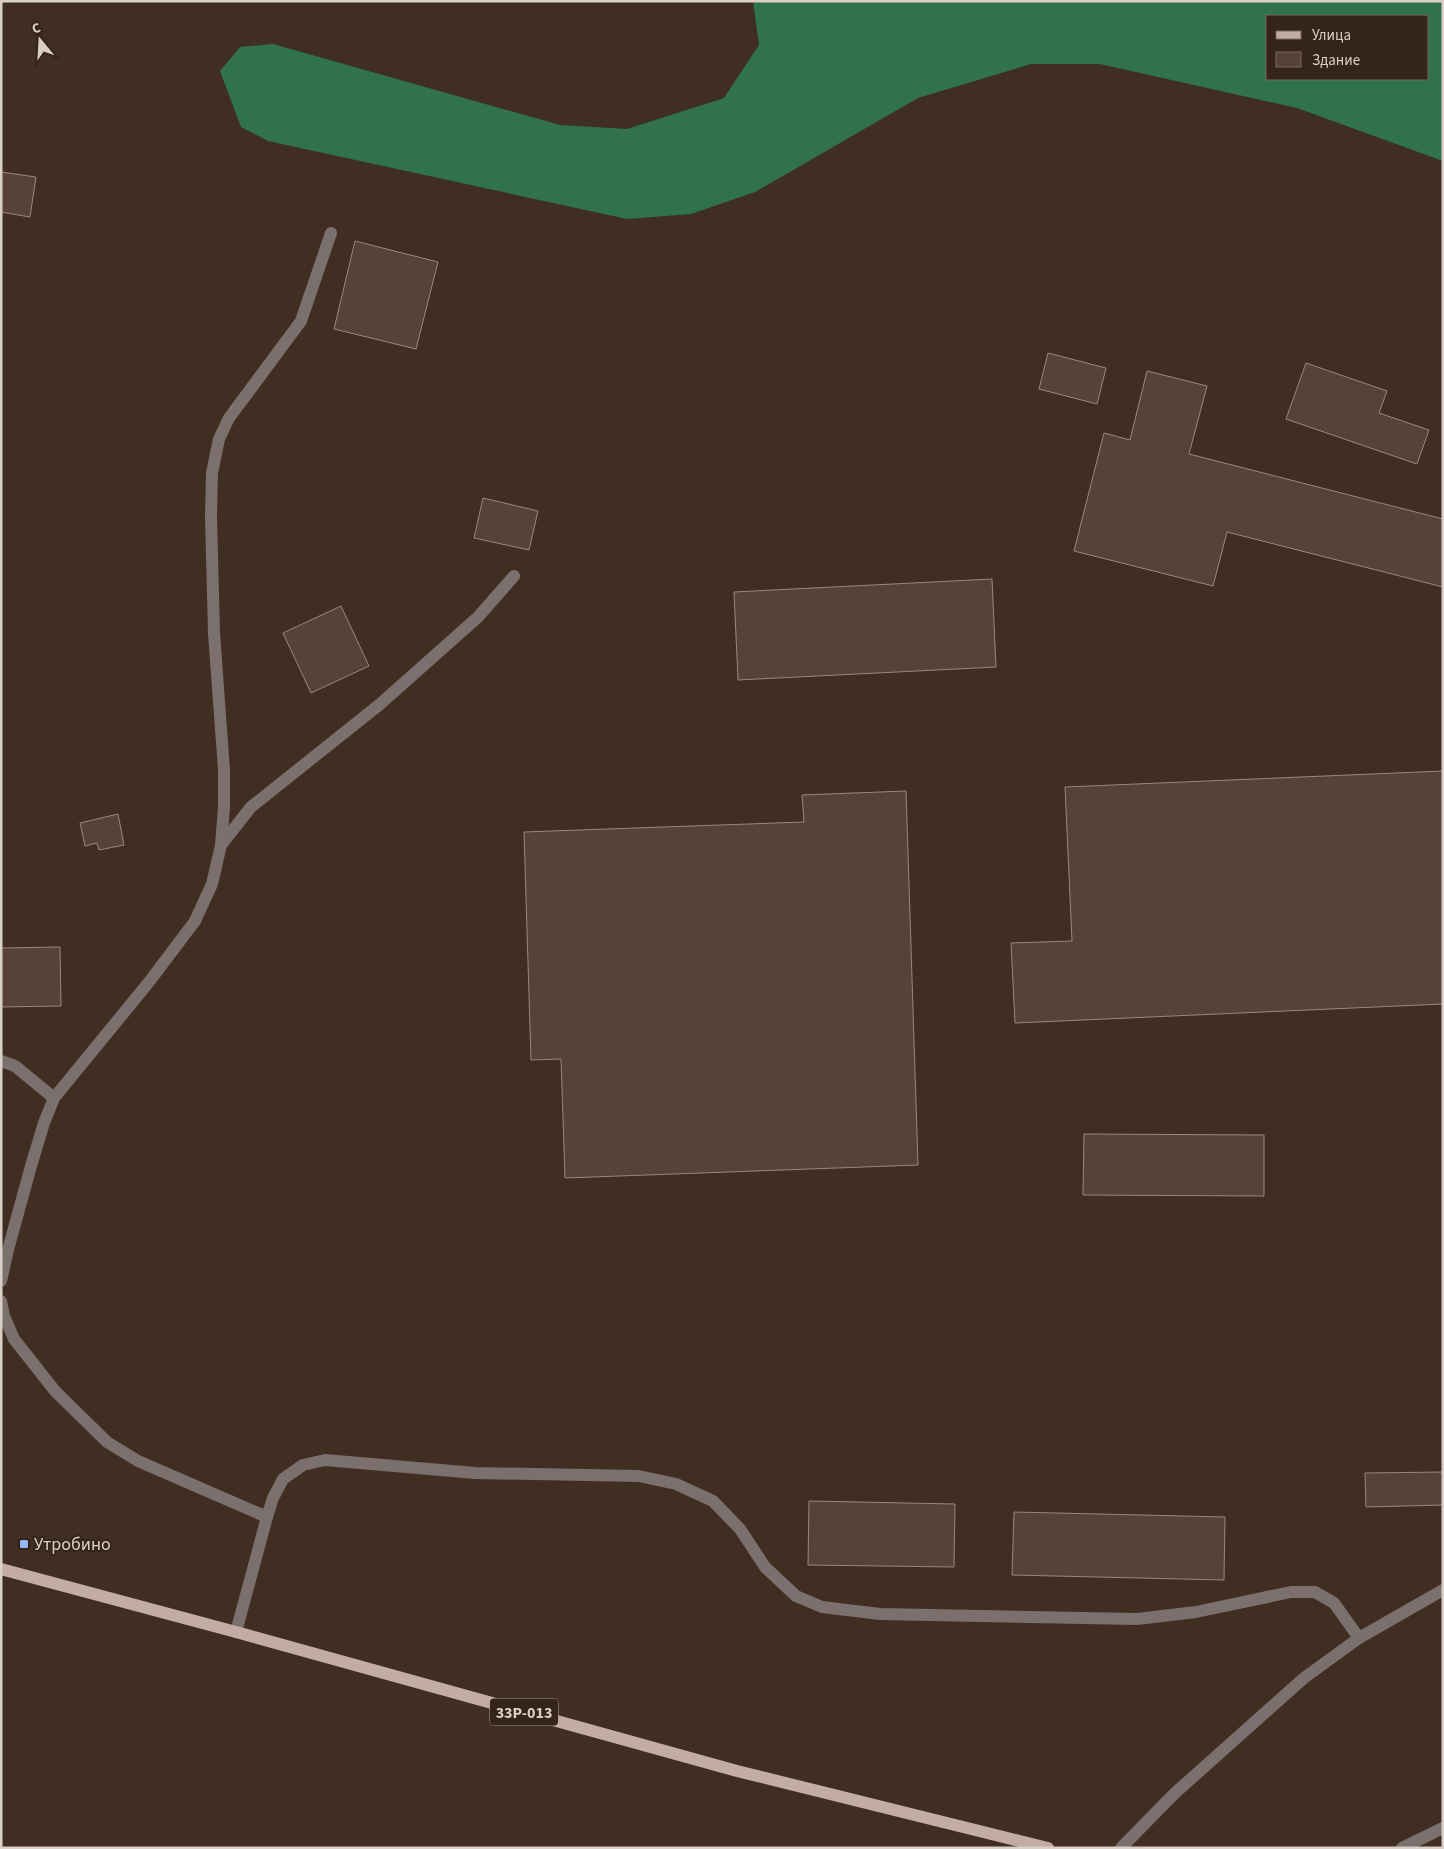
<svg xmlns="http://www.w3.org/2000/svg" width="1444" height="1849" viewBox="0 0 1444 1849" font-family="'Source Sans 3',sans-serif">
  <rect width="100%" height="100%" fill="#402e22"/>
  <path fill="#30734a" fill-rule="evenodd" d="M 753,1 L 1443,1 L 1443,161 L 1297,108 L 1100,64 L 1031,64 L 918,98 L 755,192 L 691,214 L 627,219 L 268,141 L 241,127 L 220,71 L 240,47 L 273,44 L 560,125 L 627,129 L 724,98 L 759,45 ZM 1268,16 L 1428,16 L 1428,79 L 1268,79 Z"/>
  <g fill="#57423a" stroke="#9e867d">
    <polygon points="1,172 36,177 30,217 1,212"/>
    <polygon points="355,241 438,262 416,349 334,329"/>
    <polygon points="1048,353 1106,368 1097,404 1039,389"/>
    <polygon points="1306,363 1387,391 1379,413 1429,430 1417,464 1286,419"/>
    <polygon points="1147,371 1207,386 1189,454 1443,519 1443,587 1227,532 1213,586 1074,551 1104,433 1130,440"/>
    <polygon points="483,498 538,511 529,550 474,538"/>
    <polygon points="992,579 996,667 738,680 734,592"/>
    <polygon points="341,606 369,666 311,693 283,633"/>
    <polygon points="1443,771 1443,1004 1015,1023 1011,943 1072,941 1065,787"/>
    <polygon points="906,791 918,1165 565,1178 561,1059 531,1060 524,832 804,822 802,795"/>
    <polygon points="118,814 124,845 99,850 97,843 85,846 80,823"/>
    <polygon points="60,947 61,1006 1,1007 1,948"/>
    <polygon points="1084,1134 1264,1135 1264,1196 1083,1195"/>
    <polygon points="1443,1472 1443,1505 1366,1507 1365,1473"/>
    <polygon points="809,1501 955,1504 954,1567 808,1565"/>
    <polygon points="1014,1512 1225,1517 1224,1580 1012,1575"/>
  </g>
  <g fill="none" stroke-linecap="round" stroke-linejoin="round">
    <g stroke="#7b706d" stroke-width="12">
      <polyline points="221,845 251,807 379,705 478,617 514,576"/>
      <polyline points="1,1061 15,1066 54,1098"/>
      <polyline points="1,1281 8,1250 31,1166 44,1123 54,1098 149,982 195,921 212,884 221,845 224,807 224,770 214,633 211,517 212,473 219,439 229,418 301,321 331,233"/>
      <polyline points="1,1301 4,1316 14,1339 55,1391 107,1442 138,1461 267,1517"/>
      <polyline points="236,1632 267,1517 273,1498 283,1479 303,1465 325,1460 475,1473 639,1476 676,1484 713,1501 740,1529 765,1567 796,1596 822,1607 880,1614 1137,1619 1196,1612 1291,1592 1315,1592 1334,1603 1359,1638"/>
      <polyline points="1121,1848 1175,1793 1304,1678 1359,1638 1443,1590"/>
      <polyline points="1402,1848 1443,1828"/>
    </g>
    <polyline stroke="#c3aca6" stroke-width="12" points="1,1569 236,1632 737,1771 1048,1848"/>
  </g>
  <rect fill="#96b6fd" stroke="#352419" stroke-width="2" x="19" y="1539" width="10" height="10" rx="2.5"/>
  <g text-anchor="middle" stroke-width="4" stroke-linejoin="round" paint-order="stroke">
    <rect fill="#352419" stroke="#a99c94" stroke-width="1" x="490" y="1698.5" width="68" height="27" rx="4"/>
    <g font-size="16" font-weight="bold" fill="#dbd0c8">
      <text x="524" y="1718">33Р-013</text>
    </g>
    <g font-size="18" fill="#dbd0c8" stroke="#352419" text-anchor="start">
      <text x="34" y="1550">Утробино</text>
    </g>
  </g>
  <rect width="1444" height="1849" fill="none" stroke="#dbd0c8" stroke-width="5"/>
  <rect x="1266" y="15" width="162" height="65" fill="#352419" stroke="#77695f"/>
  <rect x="1276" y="31" width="25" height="8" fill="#c3aca6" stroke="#77695f"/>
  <text x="1312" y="40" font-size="15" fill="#dbd0c8">Улица</text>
  <rect x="1276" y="52" width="25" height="15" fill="#57423a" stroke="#77695f"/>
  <text x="1312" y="65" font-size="15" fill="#dbd0c8">Здание</text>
  <g transform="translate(40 40) rotate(342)" stroke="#352419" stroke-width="4" paint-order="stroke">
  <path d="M0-4L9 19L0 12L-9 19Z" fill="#dbd0c8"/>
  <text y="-8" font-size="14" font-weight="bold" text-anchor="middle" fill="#dbd0c8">С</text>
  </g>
</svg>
